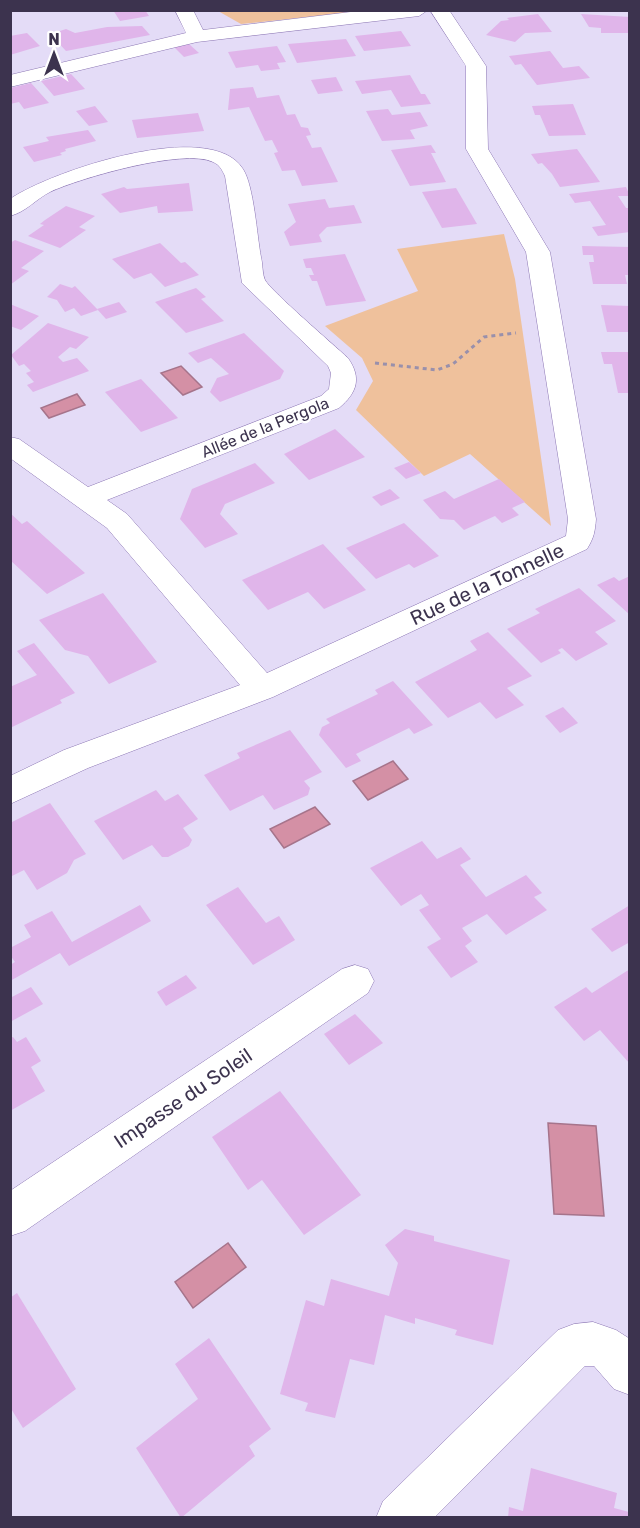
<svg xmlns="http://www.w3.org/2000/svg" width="640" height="1528" viewBox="0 0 640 1528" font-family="Rubik,sans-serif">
  <rect width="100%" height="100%" fill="#e4dcf7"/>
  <g fill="#efc19c">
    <polygon points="218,11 364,11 241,24"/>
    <polygon points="504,234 515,279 551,526 470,454 424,476 356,410 373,381 362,358 325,326 418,291 397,249"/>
  </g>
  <g fill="#d490a5" stroke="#a6748b" stroke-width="1.5">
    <polygon points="181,366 202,387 183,395 161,373"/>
    <polygon points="77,394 85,405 49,418 41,408"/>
    <polygon points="393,761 408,779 368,800 353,781"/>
    <polygon points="315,807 330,824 284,848 270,829"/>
    <polygon points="548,1123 596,1126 604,1216 554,1214"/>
    <polygon points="228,1243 246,1267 193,1308 175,1282"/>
  </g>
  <g fill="#e0b5ea">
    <polygon points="113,10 145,10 149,16 120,21"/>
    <polygon points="538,14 552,32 525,33 515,42 486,35 501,21 509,20 507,18"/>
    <polygon points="581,14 630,17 630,33 601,33 601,28 589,27"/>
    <polygon points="142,26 150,35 66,51 54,38 58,37 54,33 66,29 75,33 107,27"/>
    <polygon points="401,31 411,46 364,51 355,36"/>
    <polygon points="27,33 40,46 10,55 10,36"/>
    <polygon points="346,39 356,56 297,63 288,44"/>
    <polygon points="189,44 199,53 184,57 174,47"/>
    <polygon points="277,46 286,62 277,63 280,69 261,71 258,65 236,68 228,52"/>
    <polygon points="550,51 563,68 579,66 590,78 537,85 521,64 515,65 509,56"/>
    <polygon points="71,74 85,89 54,96 41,81"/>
    <polygon points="410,75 421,94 425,94 431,104 401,107 391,90 362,94 355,81"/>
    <polygon points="336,77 343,91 318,94 311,80"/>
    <polygon points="31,83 49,103 24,109 19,102 10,104 10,88"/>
    <polygon points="253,87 257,98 279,95 287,115 295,114 301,127 308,128 311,135 306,136 312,148 321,147 338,182 302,186 295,170 282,171 274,153 278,152 272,140 265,141 249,107 228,110 230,89"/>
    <polygon points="573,104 586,135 549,136 540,115 535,115 532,106"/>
    <polygon points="95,106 108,122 89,126 76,111"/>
    <polygon points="388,109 392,115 420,112 428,126 410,130 415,139 382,141 366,111"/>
    <polygon points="198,113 204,131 137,138 132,120"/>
    <polygon points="88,130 96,141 65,149 66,151 60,153 62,155 34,162 23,147 49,141 46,137"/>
    <polygon points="431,145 436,153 431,153 446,182 410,186 391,150"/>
    <polygon points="577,149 600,182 560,187 552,174 542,163 538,164 531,154"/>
    <polygon points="189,183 193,211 158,213 157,206 120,213 101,194 124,187 127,189"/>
    <polygon points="626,187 630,196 618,196 626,208 630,208 630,232 598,236 592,227 606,225 590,201 575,203 569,194"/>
    <polygon points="456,188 477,224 442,228 422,192"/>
    <polygon points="325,199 329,208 354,205 362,223 327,227 319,235 322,242 290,246 284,232 296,222 288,204"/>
    <polygon points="66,206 95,216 79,227 86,230 60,248 28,236 44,225 40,224 45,220"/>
    <polygon points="15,240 44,251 21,268 29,271 10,285 10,243"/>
    <polygon points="160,243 181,263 185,262 199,275 165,287 151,273 134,279 112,259"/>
    <polygon points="582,246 630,247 630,275 625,275 627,284 593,284 589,262 594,262 593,255 583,255"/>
    <polygon points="345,254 366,301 326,306 317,281 312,281 309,275 314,275 311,268 306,268 303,259"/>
    <polygon points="60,284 72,288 75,286 98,310 81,316 74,308 65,312 57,300 47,297"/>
    <polygon points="196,288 206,297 201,299 224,321 186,333 155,302"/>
    <polygon points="119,302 127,312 106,319 97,309"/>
    <polygon points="10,304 39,316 21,330 10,326"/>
    <polygon points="601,305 630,306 630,332 607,332"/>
    <polygon points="48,323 89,337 76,349 70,347 58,357 63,362 77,358 89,371 33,392 27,385 34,382 26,373 31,371 24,364 19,366 11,355"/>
    <polygon points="244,333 284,371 280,379 220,402 210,392 217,378 229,374 211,358 198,363 188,353"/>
    <polygon points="601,352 630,352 630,393 618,393 612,364 604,364"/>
    <polygon points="141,379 178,418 141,432 105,392"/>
    <polygon points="335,429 365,457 309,480 284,454"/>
    <polygon points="409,462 421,473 406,479 394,468"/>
    <polygon points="255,463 275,483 225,504 220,514 238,534 205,548 180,519 192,489"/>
    <polygon points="499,479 525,502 512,508 519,515 502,523 495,516 464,530 454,520 440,519 423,500 445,491 454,499"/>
    <polygon points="390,489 400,498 381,506 372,497"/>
    <polygon points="10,513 22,524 27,521 85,573 47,594 10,560"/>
    <polygon points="404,523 439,556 414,568 409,564 376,579 346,548"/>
    <polygon points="323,544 366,590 324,609 308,592 268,610 242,580"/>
    <polygon points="630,576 630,615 597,585 614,577 619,581"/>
    <polygon points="579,588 616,621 595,632 608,644 576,661 562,648 558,650 561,653 541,663 507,629 540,613 535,609"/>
    <polygon points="103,593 157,662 109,684 88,656 65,650 39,620"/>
    <polygon points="488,632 532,676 507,688 524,705 496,719 480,702 448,718 415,682 477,650 470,641"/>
    <polygon points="34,643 75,693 60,700 62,703 10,728 10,687 37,675 17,651"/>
    <polygon points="393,681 433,725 414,734 409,728 356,754 361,761 346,768 319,735 322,727 330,723 326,719 378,694 375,690"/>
    <polygon points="563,707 578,723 560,733 545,716"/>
    <polygon points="290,730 322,772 304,781 310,788 308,795 274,810 263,795 230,811 204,775 240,758 237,753"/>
    <polygon points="156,790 165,801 178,794 198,819 183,828 192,840 189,846 168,857 162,857 152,845 123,860 94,821"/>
    <polygon points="50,803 86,854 74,860 67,873 37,890 24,870 10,877 10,823"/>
    <polygon points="422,841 437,859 461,847 471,859 460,865 486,897 526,875 542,893 534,897 547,910 506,935 487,914 462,928 472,941 465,946 478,962 451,978 427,947 441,939 419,910 429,905 421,894 401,906 370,868"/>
    <polygon points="238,887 266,923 279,916 295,940 253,965 206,905"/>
    <polygon points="140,905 151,921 69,966 60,953 10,981 10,965 15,962 10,955 10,948 31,937 24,925 52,911 72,942"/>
    <polygon points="630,905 630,942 612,952 591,929"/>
    <polygon points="630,969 630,1064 600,1030 584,1041 554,1007 586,987 592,993"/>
    <polygon points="186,975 197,988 166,1006 157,992"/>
    <polygon points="31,987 43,1004 10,1022 10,998"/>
    <polygon points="355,1014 383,1043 349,1065 324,1034"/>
    <polygon points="13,1037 17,1042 26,1037 41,1061 31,1067 45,1091 10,1111 10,1038"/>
    <polygon points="280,1091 361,1195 304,1235 262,1180 248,1190 212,1137"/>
    <polygon points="405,1229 434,1236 434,1241 510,1260 493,1345 455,1335 457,1330 415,1318 415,1324 385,1315 374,1365 350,1359 335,1418 305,1411 308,1403 280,1394 306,1300 324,1306 331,1279 389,1296 398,1263 385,1245"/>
    <polygon points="17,1293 76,1389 23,1428 10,1407 10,1298"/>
    <polygon points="209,1338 271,1429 249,1446 255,1456 181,1518 136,1448 198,1399 175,1364"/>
    <polygon points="531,1468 617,1493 614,1508 629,1512 628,1518 508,1518 509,1507 523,1511"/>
  </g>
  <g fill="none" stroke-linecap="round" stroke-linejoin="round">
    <g stroke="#8c77b4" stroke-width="1">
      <g id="minor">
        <polygon points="175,10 193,10 203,30 367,10 428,10 419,16 197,42 10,87 10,75 186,33"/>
        <path d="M 430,10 L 449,10 L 486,66 L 488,149 L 550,252 L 596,519 C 595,531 594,538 587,549 L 273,697 L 88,768 L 10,804 L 10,776 L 64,750 L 240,685 L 107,528 L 10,458 L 10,437 L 19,439 L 88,487 L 321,396 L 329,389 L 331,373 L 328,366 L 242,283 L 225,176 C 222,170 220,165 213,162 C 184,148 80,178 50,192 C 36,199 26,212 10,216 L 10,199 C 51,171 211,117 243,169 C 254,186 257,236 261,257 C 263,264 262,274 265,280 C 271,291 334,345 348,358 C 362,378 357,393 339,408 L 107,500 L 127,514 L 267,673 L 566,536 L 568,519 L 526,252 L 466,149 L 466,66 Z"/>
        <polygon points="355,965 368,969 374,981 368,993 25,1231 10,1236 10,1191 342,969"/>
        <polygon points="593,1322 616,1330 630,1339 630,1395 614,1389 594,1366 585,1366 434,1518 376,1518 383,1501 558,1330 574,1324"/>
      </g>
    </g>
    <polyline stroke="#9990ab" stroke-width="3" stroke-dasharray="4 4" stroke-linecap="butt" points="375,363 437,370 453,364 484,337 516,333"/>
    <use href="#minor" fill="#fff" fill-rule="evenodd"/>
  </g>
  <g text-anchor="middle" stroke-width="4.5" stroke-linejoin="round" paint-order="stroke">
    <g font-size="16" fill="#3c334e" stroke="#fff">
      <text transform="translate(265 427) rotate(-22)" y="6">Allée de la Pergola</text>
    </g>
    <g font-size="20" fill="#3c334e" stroke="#fff">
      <text transform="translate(487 584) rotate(-25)" y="7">Rue de la Tonnelle</text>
      <text transform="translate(183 1098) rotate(-34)" y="7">Impasse du Soleil</text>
    </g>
  </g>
  <rect width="640" height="1528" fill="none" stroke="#3c334e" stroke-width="24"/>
  <g transform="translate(54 54)" stroke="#ffffff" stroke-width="4.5" paint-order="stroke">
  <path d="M0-4.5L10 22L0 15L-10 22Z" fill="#3c334e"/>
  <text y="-9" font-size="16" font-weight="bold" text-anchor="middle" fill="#3c334e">N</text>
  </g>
</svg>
